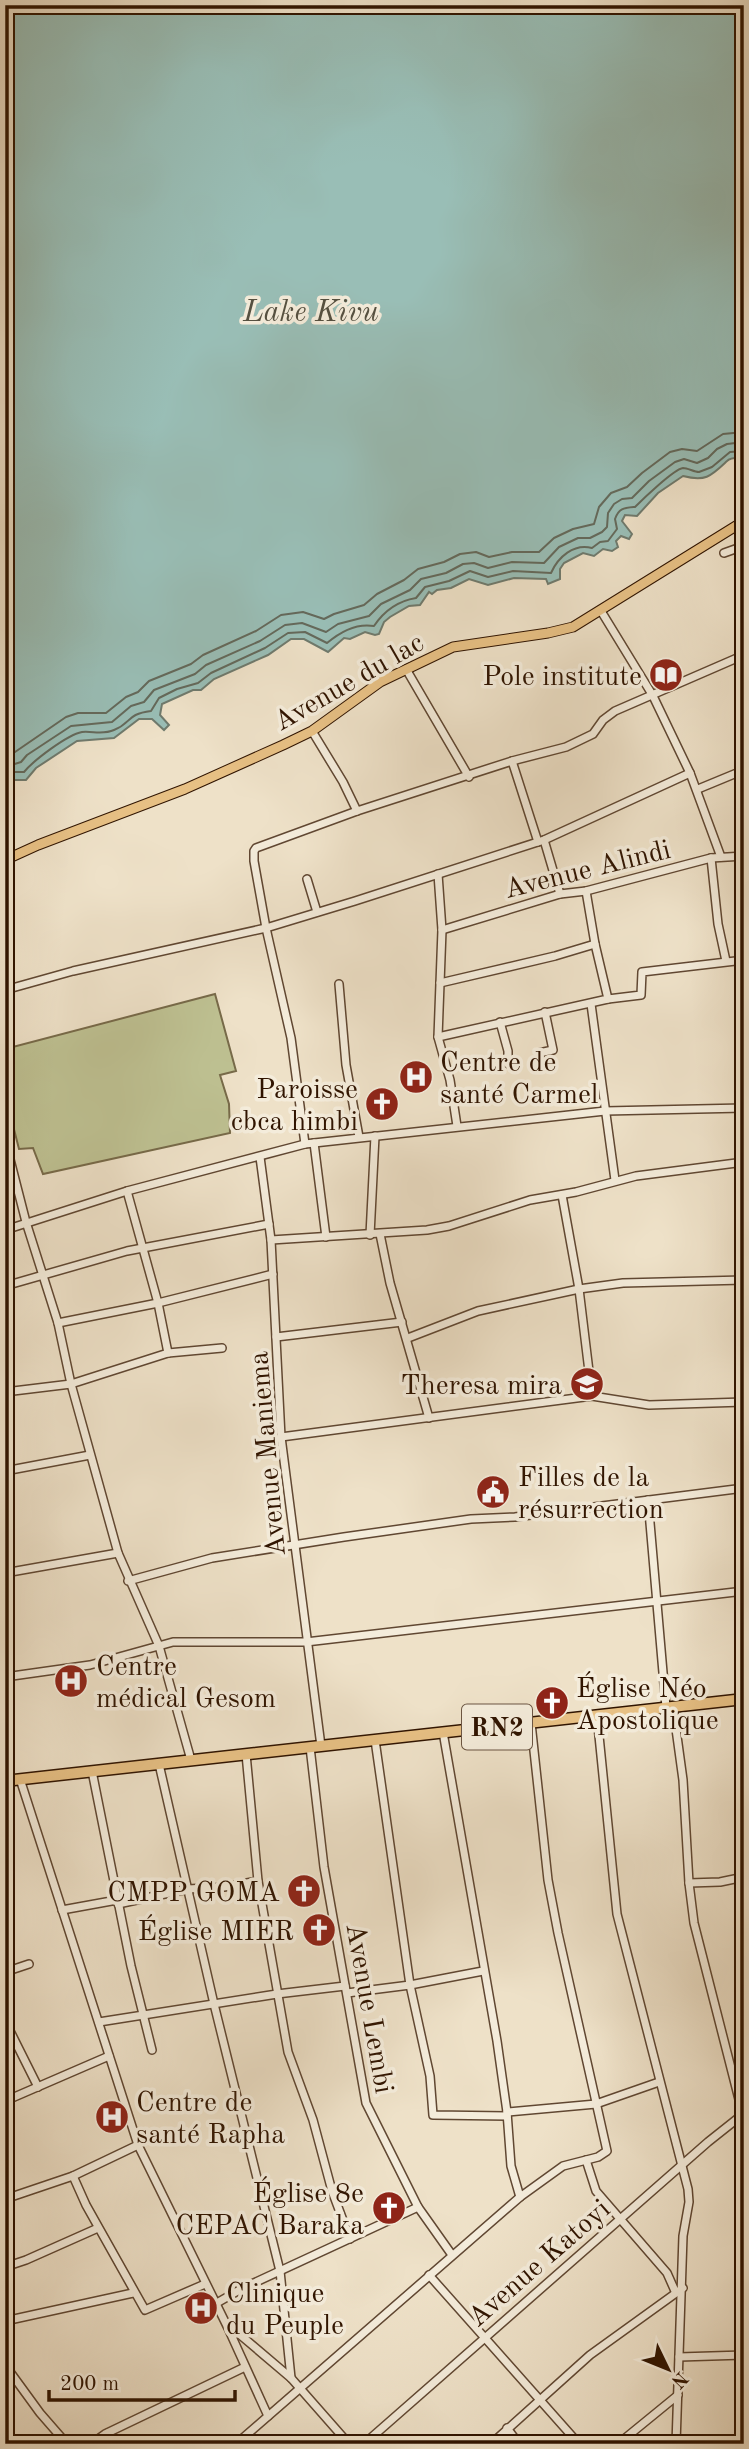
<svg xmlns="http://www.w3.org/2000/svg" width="749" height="2449" viewBox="0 0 749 2449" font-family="'Old Standard TT',serif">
  <rect width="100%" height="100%" fill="#eee1c8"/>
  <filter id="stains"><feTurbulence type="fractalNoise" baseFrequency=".00286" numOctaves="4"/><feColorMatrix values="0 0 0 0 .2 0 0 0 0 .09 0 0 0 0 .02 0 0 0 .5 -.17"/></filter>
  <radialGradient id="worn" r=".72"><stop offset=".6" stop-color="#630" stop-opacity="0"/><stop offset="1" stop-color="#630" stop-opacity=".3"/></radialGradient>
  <polygon fill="#bec192" stroke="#776a49" stroke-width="2" points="215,994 236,1071 220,1075 229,1104 230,1133 43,1174 33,1148 19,1149 5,1094 5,1049"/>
  <path fill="#99beb6" stroke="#6f7a6d" stroke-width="2" d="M 5,5 L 744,5 L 744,457 C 739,458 731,457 727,461 C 711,476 706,482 683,476 L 658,493 L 637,516 L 625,515 L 622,521 L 632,534 L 629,539 L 621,536 L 616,541 L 618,547 L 612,551 L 603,549 L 594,556 L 583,553 L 564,563 L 560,569 L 560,579 L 548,584 L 546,579 L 514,578 L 488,585 L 469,579 L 451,588 L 437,590 L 432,594 L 429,592 L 420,605 L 409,606 L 390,617 L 384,622 L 379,634 L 375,635 L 365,632 L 350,639 L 344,638 L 328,652 L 304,639 L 291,639 L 268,655 L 214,679 L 201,690 L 193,690 L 162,704 L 160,715 L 169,725 L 164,730 L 152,719 L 139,719 L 114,738 L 77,741 L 36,768 L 26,780 L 14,780 L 5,793 Z"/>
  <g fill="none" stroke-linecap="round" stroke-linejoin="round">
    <g stroke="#64695b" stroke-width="2">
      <polyline points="5,755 15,752 66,717 78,713 106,713 126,697 138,692 149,681 191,664 203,655 256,631 281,615 303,612 324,619 334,614 364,605 377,594 404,580 418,569 444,562 460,554 476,552 489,557 512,552 539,552 554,538 573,529 594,524 599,507 611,493 627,487 642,473 670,452 682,449 697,451 723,434 744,432"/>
      <polyline points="5,767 21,762 27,755 71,726 112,722 131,706 144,702 154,690 195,674 206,665 260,641 285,625 302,623 326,632 338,624 369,616 381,604 410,590 421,579 446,573 463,564 474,563 488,568 512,562 544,563 559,547 578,538 590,538 602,532 607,527 608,513 614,504 622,499 632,498 649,481 675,462 684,459 697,463 708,458 717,449 727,444 744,442"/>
      <path d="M 5,779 L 13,772 L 24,772 C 34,760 67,735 82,732 C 93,731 103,735 114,730 C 132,723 126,714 151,711 L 159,698 L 177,689 L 198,683 L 211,673 L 265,648 L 288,633 L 305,632 L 327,643 C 340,632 357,623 374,626 C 384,611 398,601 416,598 L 425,587 L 449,581 L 470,571 L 488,577 L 513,571 L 551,573 C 558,557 574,543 592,548 L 600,542 L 608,541 L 617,529 L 615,519 C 619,508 624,508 635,507 C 642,500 674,469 683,468 C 688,468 694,472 699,472 L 712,467 L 730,452 L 744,451"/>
    </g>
    <g stroke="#604732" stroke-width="10">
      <g id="minor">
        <polyline points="724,553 738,548 744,553"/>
        <polyline points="601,611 653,696 690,773 721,857"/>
        <polyline points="406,669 469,777"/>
        <polyline points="312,731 343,782 357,811"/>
        <polyline points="512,761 538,842"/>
        <polyline points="698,789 744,770"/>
        <polyline points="544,840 560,894"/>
        <polyline points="711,858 718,924 726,961"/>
        <polyline points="438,874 442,930 438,1037 450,1080 457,1126"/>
        <polyline points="307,879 317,912"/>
        <polyline points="442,930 560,894 586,891 711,858 744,856"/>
        <polyline points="440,983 555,956 595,944"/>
        <polyline points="339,984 346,1065 359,1137"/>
        <polyline points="5,990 73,971 266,928 355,901 544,840 690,773"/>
        <polyline points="608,999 641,995 642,972 744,960"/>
        <polyline points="744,1003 740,1040 744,1073"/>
        <polyline points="591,1004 615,1180"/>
        <polyline points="500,1022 508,1051 508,1064"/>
        <polyline points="438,1037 608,999 595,944 586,891"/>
        <polyline points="541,1063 539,1053 553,1050 545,1012"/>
        <polyline points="5,1140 26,1222 58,1323 71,1384 118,1553 159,1646 191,1760"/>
        <polyline points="314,1143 326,1237"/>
        <polyline points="305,1144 291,1038 266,928 254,861 254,851 256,848 357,811 512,761 566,747 593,734 603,720 615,711 744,655"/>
        <polyline points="260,1157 271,1240 281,1437 321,1746"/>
        <polyline points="127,1191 158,1303 168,1353"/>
        <polyline points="562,1195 579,1289 592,1396"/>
        <polyline points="5,1230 127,1191 305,1144 605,1111 744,1108"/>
        <polyline points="380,1234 390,1283 429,1418"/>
        <polyline points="370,1235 375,1136"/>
        <polyline points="271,1240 427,1230 449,1226 530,1200 576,1192 636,1176 744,1162"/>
        <polyline points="5,1286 127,1251 269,1224"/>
        <polyline points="58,1323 158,1303 273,1274"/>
        <polyline points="276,1337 402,1322"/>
        <polyline points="408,1338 478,1311 579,1289 623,1283 744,1280"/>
        <polyline points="5,1392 71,1384 168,1353 222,1348"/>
        <polyline points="281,1437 592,1396 649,1405 744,1402"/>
        <polyline points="5,1471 90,1455"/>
        <polyline points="648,1500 666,1707"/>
        <polyline points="5,1573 118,1553"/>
        <polyline points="128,1581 212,1558 344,1537 471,1519 515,1517 744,1488"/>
        <polyline points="5,1677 90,1665 173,1642 306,1642 744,1591"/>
        <polyline points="673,1707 683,1780 689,1883 694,1923 744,2119"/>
        <polyline points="597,1716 617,1914 688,2189 689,2202 683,2236 676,2444"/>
        <polyline points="443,1732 497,2041 507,2112 511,2166 520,2197"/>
        <polyline points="375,1740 410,1985 430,2076 433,2115 507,2116"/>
        <polyline points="310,1747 324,1867 366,2103 418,2207 452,2255"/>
        <polyline points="246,1754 258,1881 288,2052 313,2120 332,2191 350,2239"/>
        <polyline points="159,1764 214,2004 280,2271 291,2378"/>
        <polyline points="92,1771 131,1966 152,2050"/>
        <polyline points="20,1779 138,2145 228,2328 268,2416"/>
        <polyline points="689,1883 720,1882 744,1877"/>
        <polyline points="118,1904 188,1889 224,1887 258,1881"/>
        <polyline points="62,1910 117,1900"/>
        <polyline points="5,1972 29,1964"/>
        <polyline points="347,1993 410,1985 483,1971"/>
        <polyline points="5,2021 38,2087"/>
        <polyline points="99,2022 277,1994 345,1986"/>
        <polyline points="5,2101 109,2056"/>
        <polyline points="507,2112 596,2104 659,2082"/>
        <polyline points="586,2160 596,2191 667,2273 675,2291"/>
        <polyline points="73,2176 86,2205 145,2310 205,2284"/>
        <polyline points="5,2199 73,2176 138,2145"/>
        <polyline points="5,2267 26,2260 98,2228"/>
        <polyline points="429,2275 579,2444"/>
        <polyline points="215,2304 243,2288 418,2207"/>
        <polyline points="5,2321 133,2293"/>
        <polyline points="229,2328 238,2333 291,2378 349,2444"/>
        <polyline points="679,2357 744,2355"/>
        <polyline points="5,2365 40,2413 67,2444"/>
        <polyline points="507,2428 519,2444"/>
        <polyline points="108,2433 117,2444"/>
        <polyline points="91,2444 105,2434 245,2367"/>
        <polyline points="236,2444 520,2197 563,2166 598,2157 607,2151 558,1933 548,1880 531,1723"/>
        <polyline points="364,2444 708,2142 742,2115"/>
        <polyline points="491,2444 590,2355 683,2288"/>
        <polyline points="618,2444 678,2395"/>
      </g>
    </g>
    <g stroke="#301400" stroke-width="11">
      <polyline id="major" points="5,860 38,845 185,789 283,745 312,731 380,682 453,647 548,633 573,627 744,521"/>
    </g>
    <g stroke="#301400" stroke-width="13">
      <polyline id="highway" points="5,1781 744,1699"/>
    </g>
    <use href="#minor" stroke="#f4ecdb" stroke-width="7"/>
    <use href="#major" stroke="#e7c084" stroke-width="9"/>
    <use href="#highway" stroke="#e7c084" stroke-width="10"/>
  </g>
  <defs>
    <g id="library-disc" transform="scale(1.75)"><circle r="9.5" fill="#8f2418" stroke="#f4ecdb"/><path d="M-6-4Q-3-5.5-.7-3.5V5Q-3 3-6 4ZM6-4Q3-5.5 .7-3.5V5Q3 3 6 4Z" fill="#fff"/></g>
    <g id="hospital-disc" transform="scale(1.75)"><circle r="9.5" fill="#8f2418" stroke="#f4ecdb"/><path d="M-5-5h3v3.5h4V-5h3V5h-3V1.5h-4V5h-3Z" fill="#fff"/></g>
    <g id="church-disc" transform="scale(1.75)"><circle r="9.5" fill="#8f2418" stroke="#f4ecdb"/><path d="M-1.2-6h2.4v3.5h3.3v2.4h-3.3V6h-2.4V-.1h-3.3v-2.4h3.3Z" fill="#fff"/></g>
    <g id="school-disc" transform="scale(1.75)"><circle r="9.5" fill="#8f2418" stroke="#f4ecdb"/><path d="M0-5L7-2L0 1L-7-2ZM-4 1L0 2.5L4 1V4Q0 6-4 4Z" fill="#fff"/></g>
    <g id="civic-disc" transform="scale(1.75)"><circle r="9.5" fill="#8f2418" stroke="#f4ecdb"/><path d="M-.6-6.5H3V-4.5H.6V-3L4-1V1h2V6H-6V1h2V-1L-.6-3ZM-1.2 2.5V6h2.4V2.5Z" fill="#fff"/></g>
  </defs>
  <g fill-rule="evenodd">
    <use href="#library-disc" x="666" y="675"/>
    <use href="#hospital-disc" x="416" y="1077"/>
    <use href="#church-disc" x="382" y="1104"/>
    <use href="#school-disc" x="587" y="1384"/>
    <use href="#civic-disc" x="493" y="1492"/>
    <use href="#hospital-disc" x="71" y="1681"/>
    <use href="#church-disc" x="552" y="1703"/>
    <use href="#church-disc" x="304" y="1891"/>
    <use href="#church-disc" x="319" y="1930"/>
    <use href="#hospital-disc" x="112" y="2117"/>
    <use href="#church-disc" x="389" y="2208"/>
    <use href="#hospital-disc" x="201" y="2308"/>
  </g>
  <g text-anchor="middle" stroke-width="7" stroke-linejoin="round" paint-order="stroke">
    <rect fill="#f4ecdb" stroke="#6b5542" stroke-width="2" x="462" y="1704.5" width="70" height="45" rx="5"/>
    <g font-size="26" font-weight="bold" fill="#301400">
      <text x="497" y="1736">RN2</text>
    </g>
    <g font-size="28" fill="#301400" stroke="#f4ecdb" text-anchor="end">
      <text x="642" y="685">Pole institute</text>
      <text x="440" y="1071" text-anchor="start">Centre de<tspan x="440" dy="32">santé Carmel</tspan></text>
      <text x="358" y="1098">Paroisse<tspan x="358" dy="32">cbca himbi</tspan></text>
      <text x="562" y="1394">Theresa mira</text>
      <text x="518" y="1486" text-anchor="start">Filles de la<tspan x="518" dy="32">résurrection</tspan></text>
      <text x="96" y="1675" text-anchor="start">Centre<tspan x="96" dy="32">médical Gesom</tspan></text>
      <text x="576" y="1697" text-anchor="start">Église Néo<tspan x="576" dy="32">Apostolique</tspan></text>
      <text x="280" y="1901">CMPP GOMA</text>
      <text x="294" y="1940">Église MIER</text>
      <text x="136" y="2111" text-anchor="start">Centre de<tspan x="136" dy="32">santé Rapha</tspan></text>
      <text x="364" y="2202">Église 8e<tspan x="364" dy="32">CEPAC Baraka</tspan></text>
      <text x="226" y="2302" text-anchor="start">Clinique<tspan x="226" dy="32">du Peuple</tspan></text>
    </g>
    <g font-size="28" fill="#301400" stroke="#f4ecdb">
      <text transform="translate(348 681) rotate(-30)" y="10">Avenue du lac</text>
      <text transform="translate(587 868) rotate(-14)" y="10">Avenue Alindi</text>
      <text transform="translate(266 1454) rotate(-95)" y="10">Avenue Maniema</text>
      <text transform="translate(371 2008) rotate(80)" y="10">Avenue Lembi</text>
      <text transform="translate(538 2262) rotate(-41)" y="10">Avenue Katoyi</text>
    </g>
    <g font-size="30" font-style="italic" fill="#555040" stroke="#f4ecdb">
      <text x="311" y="321">Lake Kivu</text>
    </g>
  </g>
  <rect width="749" height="2449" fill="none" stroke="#eee1c8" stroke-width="28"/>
  <rect x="7" y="7" width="735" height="2435" fill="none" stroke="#301400" stroke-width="3.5"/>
  <rect x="14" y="14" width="721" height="2421" fill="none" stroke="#301400" stroke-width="2"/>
  <g transform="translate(668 2369) rotate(133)" stroke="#f4ecdb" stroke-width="5" paint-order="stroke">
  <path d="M0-5L12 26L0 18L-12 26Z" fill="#301400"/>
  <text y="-10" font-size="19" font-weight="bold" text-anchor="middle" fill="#301400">N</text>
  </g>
  <path d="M49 2390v10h186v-10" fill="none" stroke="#301400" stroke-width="3.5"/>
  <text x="60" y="2390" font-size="21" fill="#301400" stroke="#f4ecdb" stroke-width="5" paint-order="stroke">200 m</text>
  <rect width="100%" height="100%" filter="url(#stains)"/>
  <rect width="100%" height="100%" fill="url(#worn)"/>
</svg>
